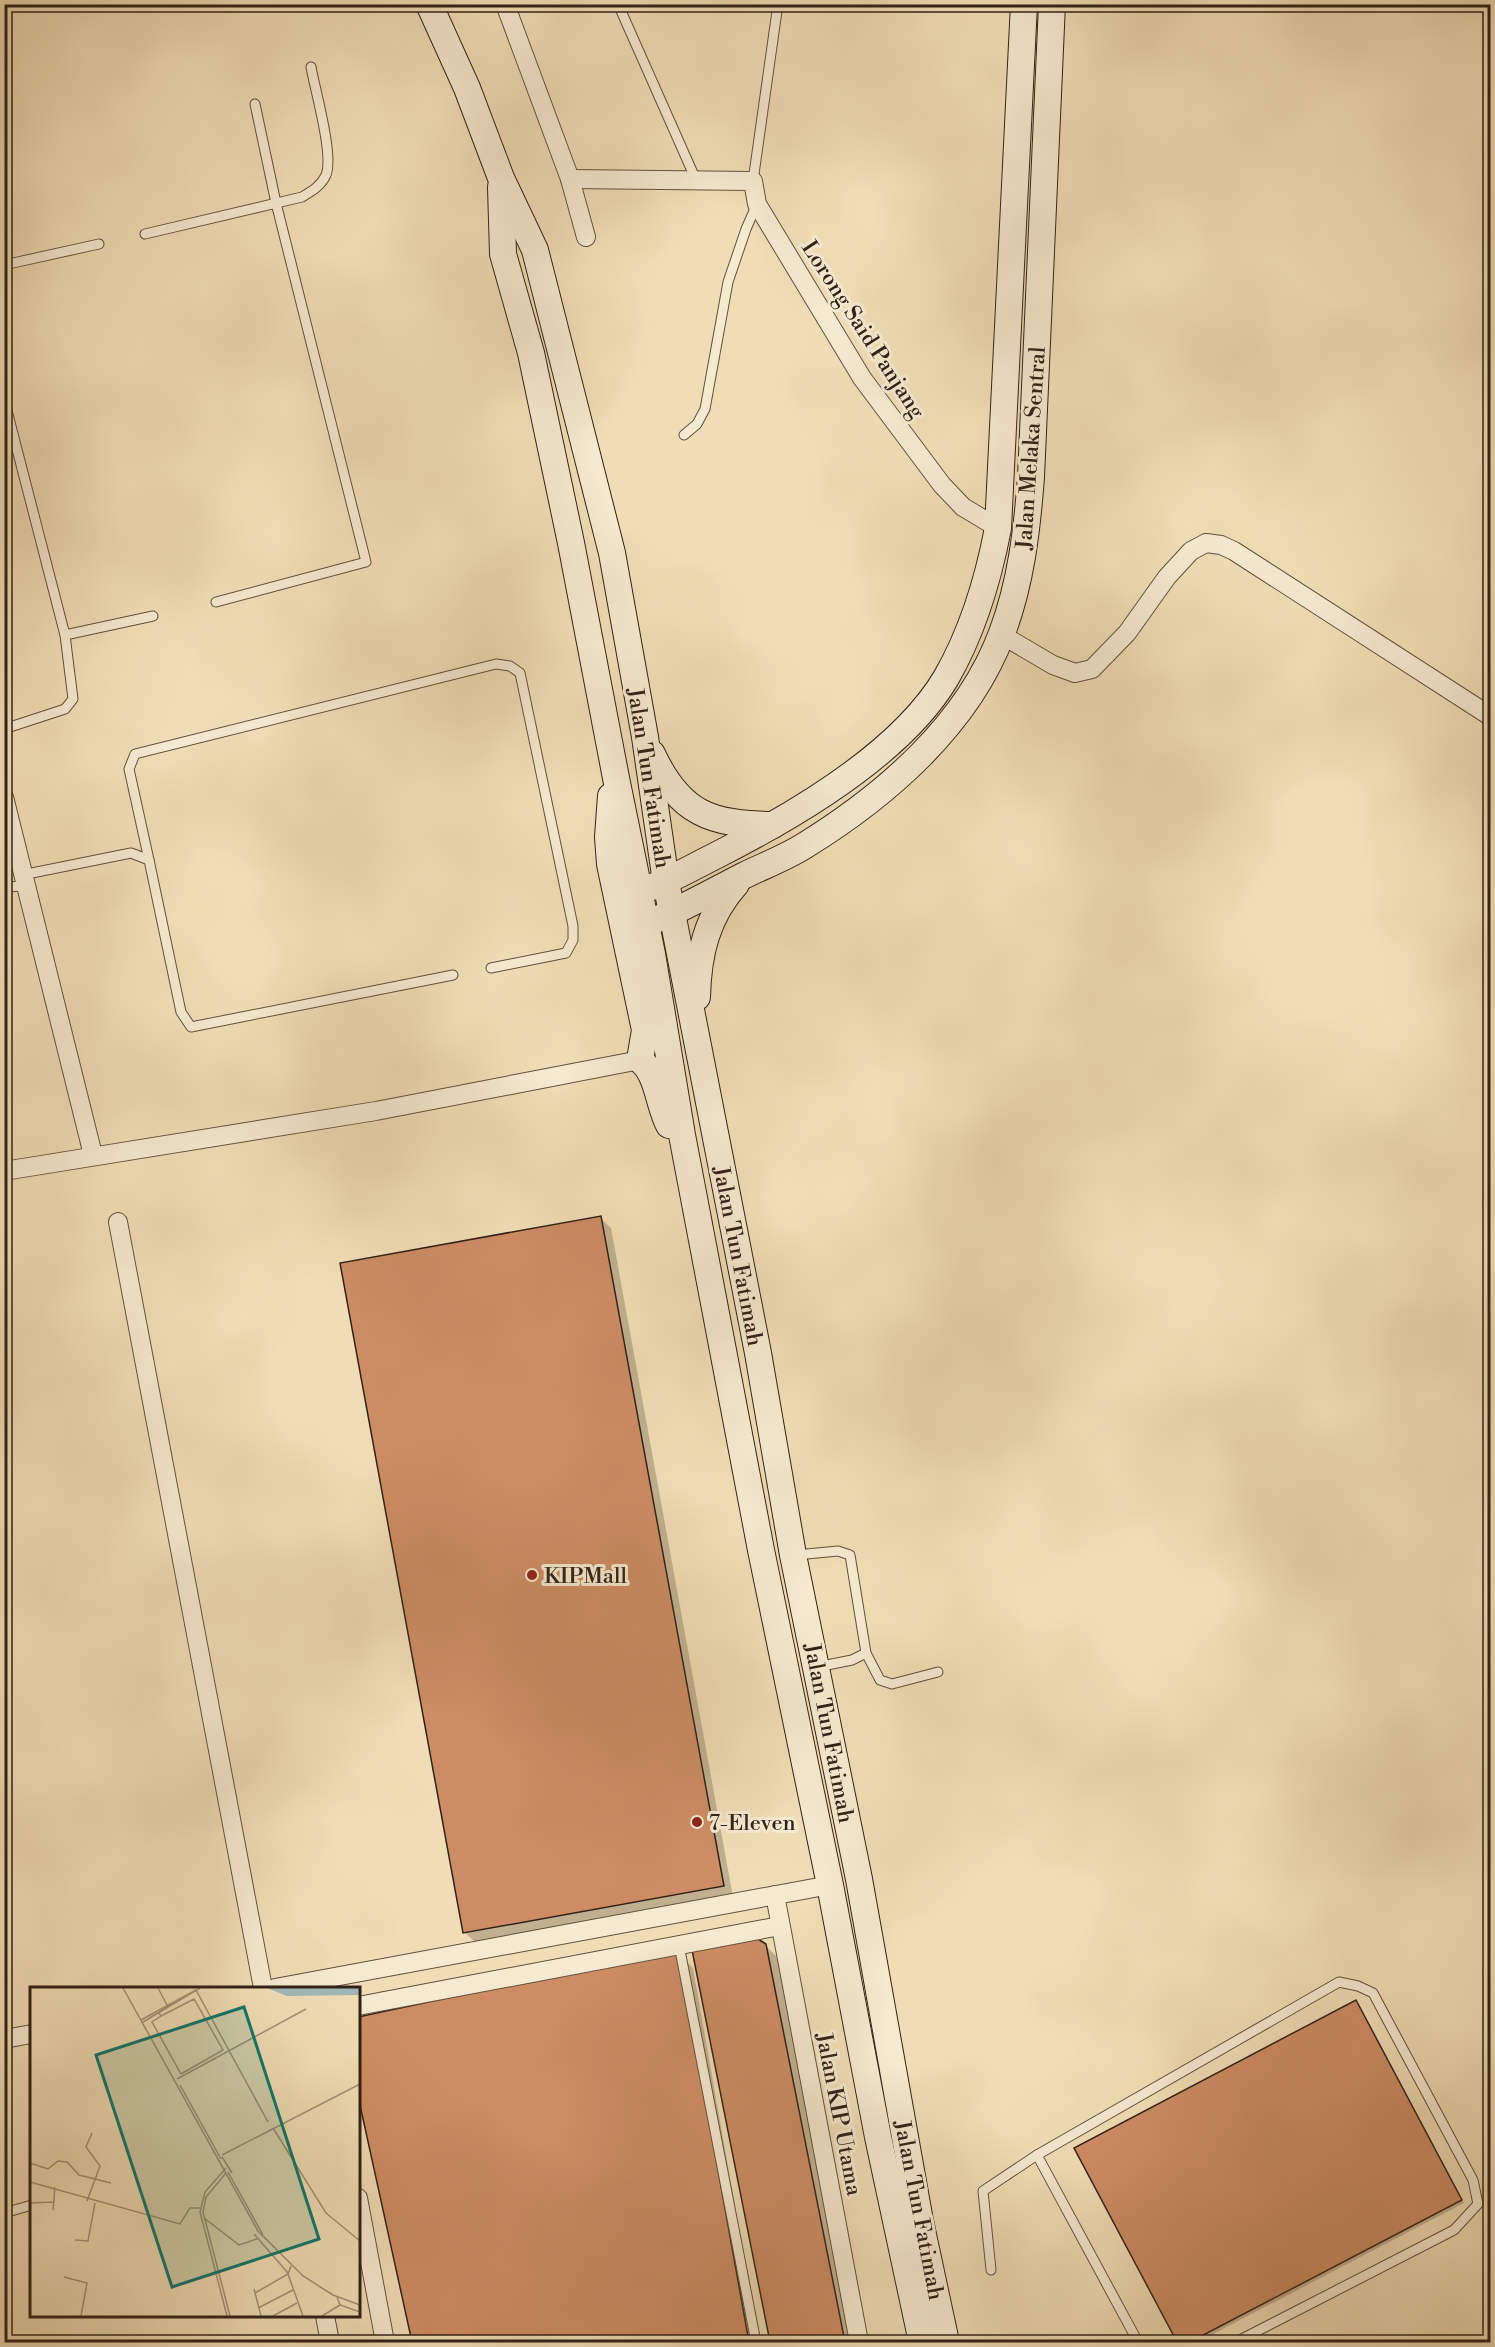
<svg xmlns="http://www.w3.org/2000/svg" width="1495" height="2347" viewBox="0 0 1495 2347" font-family="'Libre Bodoni',serif">
  <rect width="100%" height="100%" fill="#f0ddb5"/>
  <filter id="stains"><feTurbulence type="fractalNoise" baseFrequency=".00333" numOctaves="4"/><feColorMatrix values="0 0 0 0 .2 0 0 0 0 .09 0 0 0 0 .02 0 0 0 .5 -.17"/></filter>
  <radialGradient id="worn" r=".72"><stop offset=".6" stop-color="#630" stop-opacity="0"/><stop offset="1" stop-color="#630" stop-opacity=".3"/></radialGradient>
  <g fill="#0003">
    <polygon points="600,1218 611,1228 733,1897 475,1942 464,1932"/>
    <polygon points="765,1945 779,1959 855,2342 772,2342 693,1946"/>
    <polygon points="679,1954 693,1968 759,2342 413,2342 358,2089"/>
    <polygon points="1358,2005 1464,2203 1198,2342 1179,2342 1076,2149"/>
  </g>
  <g fill="#cc8c64" stroke="#312217" stroke-width="1.5">
    <polygon points="601,1216 724,1886 463,1933 340,1263"/>
    <polygon points="750,1934 766,1944 845,2342 770,2342 691,1945"/>
    <polygon points="679,1952 749,2342 412,2342 358,2096 358,2017 573,1971"/>
    <polygon points="1356,2000 1462,2200 1190,2342 1177,2342 1074,2148"/>
  </g>
  <g fill="none" stroke-linecap="round" stroke-linejoin="round">
    <g stroke="#61513e" stroke-width="11">
      <g id="lane">
        <polyline points="618,4 696,180"/>
        <polyline points="753,181 778,4"/>
        <path d="M 145,234 L 302,197 C 312,191 321,186 326,175 C 334,155 315,90 311,67"/>
        <polyline points="4,265 99,244"/>
        <polyline points="4,399 65,635 73,699 65,709 4,729"/>
        <polyline points="684,435 697,424 705,409 728,282 746,229 757,204"/>
        <polyline points="216,602 366,562 276,203 255,104"/>
        <polyline points="65,635 153,616"/>
        <polyline points="149,860 129,769 135,754 496,664 510,666 520,673 573,926 573,940 566,953 491,968"/>
        <polyline points="22,875 131,853 149,860 181,1012 191,1027 453,975"/>
        <polyline points="4,887 25,886"/>
        <polyline points="796,1555 838,1551 850,1555 866,1653 880,1680 892,1684 938,1672"/>
        <polyline points="817,1667 852,1660 866,1653"/>
        <polyline points="679,1945 756,2342"/>
        <polyline points="1037,2155 1138,2342"/>
        <polyline points="4,2210 11,2211 32,2205"/>
        <polyline points="991,2270 983,2191 1037,2155 1339,1982 1358,1986 1373,1993 1473,2180 1478,2204 1454,2230 1236,2342"/>
      </g>
    </g>
    <g stroke="#61513e" stroke-width="20">
      <g id="street">
        <polyline points="505,4 570,179 586,237"/>
        <polyline points="570,179 753,181 757,204 862,378 942,485 963,507 998,528"/>
        <polyline points="1002,635 1053,665 1075,673 1092,669 1127,633 1167,577 1191,551 1206,543 1221,545 1234,551 1490,716"/>
        <polyline points="4,797 93,1155"/>
        <polyline points="4,1171 376,1111 640,1060"/>
        <polyline points="118,1222 263,1988"/>
        <polyline points="775,1895 859,2342"/>
        <polyline points="275,1988 830,1885"/>
        <polyline points="358,2006 780,1926"/>
        <polyline points="4,2039 32,2034"/>
        <polyline points="358,2198 385,2342"/>
        <polyline points="325,2316 330,2342"/>
      </g>
    </g>
    <g stroke="#312217" stroke-width="28">
      <g id="secondary">
        <polyline points="429,4 467,88 501,178 535,250 612,553 645,737 666,882 758,1353 793,1555 859,1879 920,2221 946,2342"/>
        <polyline points="501,187 503,254 531,353 571,543 616,778 652,954 682,1135 761,1550 830,1885 878,2137 922,2342"/>
        <path d="M 652,754 C 680,814 710,824 773,825"/>
        <path d="M 611,796 L 608,837 L 610,864 L 645,1030 L 640,1060 C 658,1074 658,1104 669,1125"/>
        <path d="M 652,887 C 674,878 695,866 717,855 C 794,816 901,754 946,678 C 973,631 988,581 998,528 L 1024,4"/>
        <path d="M 658,919 C 687,906 714,891 743,876 C 763,866 785,858 804,846 C 885,796 968,725 1002,633 C 1021,583 1027,530 1031,477 L 1052,4"/>
        <path d="M 697,997 C 698,954 707,916 736,884"/>
      </g>
    </g>
    <use href="#lane" stroke="#f5e9cf" stroke-width="9"/>
    <use href="#street" stroke="#f5e9cf" stroke-width="18"/>
    <use href="#secondary" stroke="#f5e9cf" stroke-width="26"/>
  </g>
  <g fill="#8f2418" stroke="#f5e9cf" stroke-width="2">
    <circle cx="532" cy="1575" r="6"/>
    <circle cx="697" cy="1822" r="6"/>
  </g>
  <g text-anchor="middle" stroke-width="6" stroke-linejoin="round" paint-order="stroke">
    <g font-size="22" fill="#312217" stroke="#f5e9cf">
      <text transform="translate(864 329) rotate(57)" y="8">Lorong Said Panjang</text>
      <text transform="translate(1030 448) rotate(-86)" y="8">Jalan Melaka Sentral</text>
      <text transform="translate(650 778) rotate(81)" y="8">Jalan Tun Fatimah</text>
      <text transform="translate(739 1256) rotate(79)" y="8">Jalan Tun Fatimah</text>
      <text transform="translate(830 1733) rotate(79)" y="8">Jalan Tun Fatimah</text>
      <text transform="translate(840 2114) rotate(79)" y="8">Jalan KIP Utama</text>
      <text transform="translate(920 2210) rotate(79)" y="8">Jalan Tun Fatimah</text>
    </g>
    <g font-size="22" fill="#312217" stroke="#f5e9cf" text-anchor="start">
      <text x="544" y="1583">KIPMall</text>
      <text x="709" y="1830">7-Eleven</text>
    </g>
  </g>
  <g transform="translate(30 1987)">
    <rect width="330" height="330" fill="#f0ddb5"/>
    <path d="M 237,1 L 330,1 L 330,8 L 257,9 Z" fill="#a0b8b9"/>
    <path fill="none" stroke="#a49276" stroke-width="1.5" d="M 93,1 L 228,244 L 273,289 L 303,308 L 330,318M 128,1 L 137,18M 166,3 L 238,135M 129,26 L 131,29 L 122,35 L 151,87M 131,29 L 164,12 L 193,63 L 151,87M 111,33 L 166,3M 113,35 L 170,1M 147,92 L 276,22M 150,98 L 191,172M 243,141 L 296,226 L 330,254M 192,168 L 330,97M 192,170 L 202,186M 0,176 L 18,182 L 28,174 L 37,175 L 49,188 L 81,196M 196,181 L 175,205 L 170,225 L 197,329M 198,185 L 233,248M 196,186 L 176,210 L 173,225 L 200,329M 0,195 L 150,237 L 160,221 L 170,221M 57,214 L 70,179 L 56,160 L 62,146M 0,216 L 24,215M 23,223 L 25,200M 174,231 L 209,258 L 227,252M 224,247 L 258,286M 45,253 L 58,254 L 65,216M 258,287 L 273,329M 34,290 L 57,296 L 51,329M 224,302 L 231,329M 225,306 L 258,287 L 261,279M 307,310 L 310,318 L 330,325M 228,321 L 263,303M 243,329 L 267,316M 292,329 L 310,318"/>
    <path fill="#0f766e" fill-opacity="0.15" stroke="#0f766e" stroke-width="3" d="M 214,20 L 289,252 L 142,300 L 66,68 Z"/>
    <rect width="330" height="330" fill="none" stroke="#312217" stroke-width="3"/>
  </g>
  <rect width="1495" height="2347" fill="none" stroke="#f0ddb5" stroke-width="24"/>
  <rect x="6" y="6" width="1483" height="2335" fill="none" stroke="#312217" stroke-width="3"/>
  <rect x="12" y="12" width="1471" height="2323" fill="none" stroke="#312217" stroke-width="1.5"/>
  <rect width="100%" height="100%" filter="url(#stains)"/>
  <rect width="100%" height="100%" fill="url(#worn)"/>
</svg>
